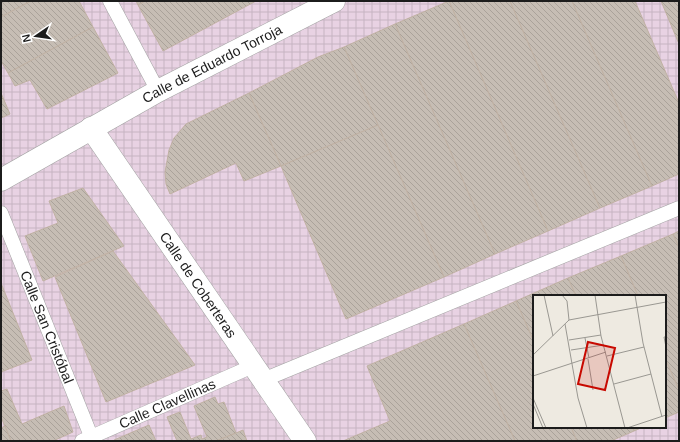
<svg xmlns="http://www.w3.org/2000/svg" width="680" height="442" viewBox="0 0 680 442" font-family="Arial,sans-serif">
  <defs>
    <pattern id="industrial-grid" width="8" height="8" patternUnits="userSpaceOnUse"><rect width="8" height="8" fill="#e8d2e3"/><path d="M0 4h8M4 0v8" fill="none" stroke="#c6b4c2"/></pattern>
    <pattern id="building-back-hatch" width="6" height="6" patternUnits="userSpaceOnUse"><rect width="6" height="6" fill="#c6bdb4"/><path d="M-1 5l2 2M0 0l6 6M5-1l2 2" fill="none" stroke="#aaa29a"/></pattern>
  </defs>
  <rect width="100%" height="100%" fill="#eeeae1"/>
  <path fill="url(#industrial-grid)" fill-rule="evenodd" d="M 1,1 L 679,1 L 679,441 L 1,441 ZM 534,296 L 665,296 L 665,427 L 534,427 Z"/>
  <g fill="url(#building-back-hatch)" stroke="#c0b1a3">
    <polygon points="1,1 31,1 1,17"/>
    <polygon points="31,1 79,1 93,27 8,73 1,61 1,17"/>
    <polygon points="136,1 145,1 138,5"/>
    <polygon points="145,1 256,1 163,51 138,5"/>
    <polygon points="449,1 510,1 600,208 548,231"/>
    <polygon points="449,1 548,231 495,254 395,24"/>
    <polygon points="510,1 572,1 652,186 600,208"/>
    <polygon points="572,1 635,1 679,103 679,174 652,186"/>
    <polygon points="661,1 679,1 679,44"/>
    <polygon points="395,24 495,254 444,277 344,47"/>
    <polygon points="93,27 118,73 47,109 30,80 15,86 8,73"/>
    <polygon points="344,47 378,125 281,166 249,93 318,57"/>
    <polygon points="1,93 10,114 1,118"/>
    <polygon points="249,93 281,166 244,181 236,163 170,194 166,184 165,172 169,150 174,138 186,124"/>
    <polygon points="378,125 444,277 346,319 281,166"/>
    <polygon points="83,188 124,246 43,281 25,236 58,223 49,201"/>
    <polygon points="679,231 679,248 673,234"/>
    <polygon points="673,234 679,248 679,390 665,358 665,296 638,296 621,256"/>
    <polygon points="113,251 195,365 106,402 55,277"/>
    <polygon points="621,256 638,296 576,296 568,278"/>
    <polygon points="568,278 576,296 534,296 534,342 516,301"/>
    <polygon points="1,283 32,360 1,372"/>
    <polygon points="516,301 534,342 534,427 571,427 577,441 515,441 464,324"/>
    <polygon points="464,324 515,441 343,441 390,421 367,366"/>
    <polygon points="665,358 679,390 679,412 665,418"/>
    <polygon points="7,389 22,424 64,406 73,432 53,441 11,441 1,417 1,391"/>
    <polygon points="215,397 218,404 224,402 236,433 216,441 177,441 167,417 180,412 191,439 201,435 202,439 207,437 194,406"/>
    <polygon points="149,425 156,441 114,441 114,440"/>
    <polygon points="5,426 11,441 1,441 1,428"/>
    <polygon points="571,427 633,427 634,431 611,441 577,441"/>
    <polygon points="633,427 643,427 634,431"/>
    <polygon points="243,430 247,441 216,441 236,433"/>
  </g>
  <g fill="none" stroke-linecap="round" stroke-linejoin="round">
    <g stroke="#a3a3a3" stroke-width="15">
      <g id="lane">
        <polyline points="110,1 158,91"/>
        <path id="s1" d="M 1,213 L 93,441"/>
        <polyline points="263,380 679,208"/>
        <path id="s2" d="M 82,441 L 253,366"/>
      </g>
    </g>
    <g stroke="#a3a3a3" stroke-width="23">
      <g id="street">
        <path id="s3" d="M 91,128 L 305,441"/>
        <path id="s4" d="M 1,180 L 158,91 L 334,1"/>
      </g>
    </g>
    <use href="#lane" stroke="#fff" stroke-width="14"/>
    <use href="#street" stroke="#fff" stroke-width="22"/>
  </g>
  <g text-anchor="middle" stroke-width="3" stroke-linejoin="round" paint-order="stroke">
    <g font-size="14" fill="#1c1c1c" stroke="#fff">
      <text dy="5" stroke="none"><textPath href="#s4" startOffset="241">Calle de Eduardo Torroja</textPath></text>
      <text dy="5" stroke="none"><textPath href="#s3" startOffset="190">Calle de Coberteras</textPath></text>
      <text dy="5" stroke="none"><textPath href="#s1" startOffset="123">Calle San Cristóbal</textPath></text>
      <text dy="5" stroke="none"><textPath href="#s2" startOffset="93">Calle Clavellinas</textPath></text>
    </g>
  </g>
  <g transform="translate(533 295)">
    <rect width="133" height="133" fill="#eeeae1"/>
    <path fill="none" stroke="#9a9892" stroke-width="1" d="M 11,0 L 20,41M 29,0 L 34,6 L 36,25M 62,0 L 68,41 L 92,133M 102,0 L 110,48 L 129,122M 32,29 L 45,103 L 54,133M 133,42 L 131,42 L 133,52M 52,43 L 56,63M 36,45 L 68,40M 38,55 L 71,50M 0,60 L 36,25 L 133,7M 74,61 L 111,52M 55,64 L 60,95M 0,81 L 73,57M 81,89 L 118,79M 0,103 L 13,133M 0,109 L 10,133M 94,133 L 133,120"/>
    <path fill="#c80900" fill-opacity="0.15" stroke="#c80900" stroke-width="2" d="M 55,47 L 82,53 L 72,95 L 45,89 Z"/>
    <rect width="133" height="133" fill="none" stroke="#1c1c1c" stroke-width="2"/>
  </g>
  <rect width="680" height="442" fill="none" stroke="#1c1c1c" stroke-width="4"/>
  <g transform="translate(36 36) rotate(257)" stroke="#ffffff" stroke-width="3" paint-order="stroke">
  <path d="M0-3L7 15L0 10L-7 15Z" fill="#1c1c1c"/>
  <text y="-6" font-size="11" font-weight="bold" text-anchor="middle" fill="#1c1c1c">N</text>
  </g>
</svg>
